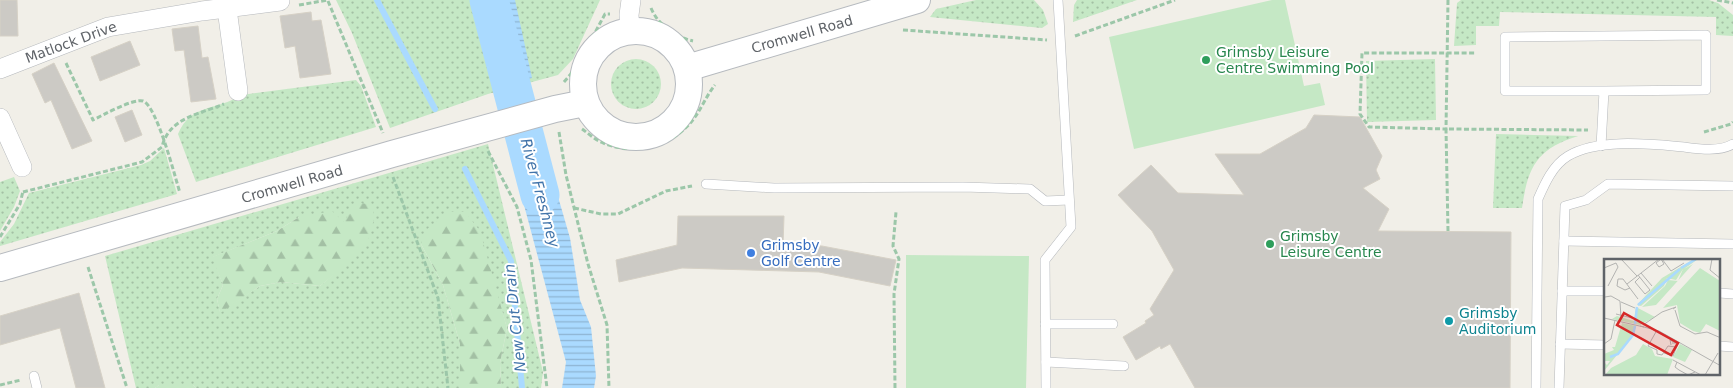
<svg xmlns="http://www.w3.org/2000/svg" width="1733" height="388" viewBox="0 0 1733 388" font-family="'DejaVu Sans',sans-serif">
  <defs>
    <pattern id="grass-dots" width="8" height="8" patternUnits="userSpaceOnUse" patternTransform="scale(1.25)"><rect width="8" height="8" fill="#c5e8c5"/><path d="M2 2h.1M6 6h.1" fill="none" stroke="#a3c0a4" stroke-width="1.8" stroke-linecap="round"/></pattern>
    <pattern id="forest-firs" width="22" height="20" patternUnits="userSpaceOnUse" patternTransform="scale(1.25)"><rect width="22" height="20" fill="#c5e8c5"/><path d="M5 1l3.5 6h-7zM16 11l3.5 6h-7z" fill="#a3c0a4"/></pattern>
    <pattern id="water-rules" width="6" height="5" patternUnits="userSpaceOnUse" patternTransform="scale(1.25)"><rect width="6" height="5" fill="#aadaff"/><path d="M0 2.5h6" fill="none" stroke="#8eb4d2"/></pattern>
  </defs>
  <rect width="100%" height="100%" fill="#f1efe8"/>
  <g fill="url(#grass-dots)" fill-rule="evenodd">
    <polygon points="336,0 600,0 573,59 558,75 488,94 390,128 352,33"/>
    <polygon points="976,0 1034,0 1043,10 1048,24 1042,28 930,17 936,9"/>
    <polygon points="1077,0 1137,0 1073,22 1074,5"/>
    <polygon points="1461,0 1709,0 1718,3 1733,15 1733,36 1716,35 1716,17 1500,12 1499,26 1476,26 1476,45 1454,46 1457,3"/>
    <polygon points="1435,59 1436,120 1367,122 1366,61"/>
    <circle cx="636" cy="84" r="25"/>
    <path d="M 356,80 L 361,86 L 376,127 L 196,182 L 178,134 C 191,103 217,111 241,95 Z"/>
    <path d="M 1496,134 L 1578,136 C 1537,149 1528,166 1522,208 L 1493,208 Z"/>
    <path d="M 488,144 L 543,372 L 541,388 L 501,388 L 500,363 L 507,328 L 486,259 L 421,244 L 443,285 L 460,344 L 460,388 L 196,388 L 193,385 L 159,385 L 155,388 L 136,388 L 105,256 ZM 299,217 L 344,223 L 342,267 L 320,286 L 281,282 L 260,286 L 220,312 L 217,299 L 223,285 L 213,257 L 277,231 Z"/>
    <polygon points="164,148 177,194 0,246 0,242 14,224 29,193 141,165 150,161"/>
    <polygon points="14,177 20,191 14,207 0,231 0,182"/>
  </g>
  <g fill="url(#forest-firs)">
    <path d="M 355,202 L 373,205 C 378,248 350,261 320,286 L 281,282 L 260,286 L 220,313 L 217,299 L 223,285 L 212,257 L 277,231 L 299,217 L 332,211 L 344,222 Z"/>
    <polygon points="449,212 465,212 480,231 507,328 500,363 501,388 460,388 460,344 443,285 421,244 426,230"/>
    <polygon points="159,385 193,385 196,388 155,388"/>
  </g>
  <g fill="#c5e8c5">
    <polygon points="1272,0 1285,0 1304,86 1320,83 1325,105 1134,149 1109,37"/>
    <polygon points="906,255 1029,256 1026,388 906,388"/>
  </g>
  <g fill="url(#water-rules)">
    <polygon points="478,0 515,0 532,78 494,87"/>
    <polygon points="541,138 570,238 580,300 591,327 596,376 594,388 562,388 566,362 509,149"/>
  </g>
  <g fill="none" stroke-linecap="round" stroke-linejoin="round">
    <g stroke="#aadaff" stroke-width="6">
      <polyline points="377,0 435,109"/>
      <polyline points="465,169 511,261 522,388"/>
    </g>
    <polyline stroke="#aadaff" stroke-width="39" points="489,0 540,195"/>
  </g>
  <g fill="#cccac5" stroke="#d6d1c6">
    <polygon points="0,0 17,0 18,36 0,36"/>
    <polygon points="311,12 312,21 321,20 331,74 300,78 295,46 285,48 280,16"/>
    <polygon points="198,26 202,58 208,57 216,99 191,102 184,50 175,51 172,29"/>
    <polygon points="130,41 140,65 100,81 91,57"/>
    <polygon points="54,63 92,141 72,149 51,100 45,103 32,74"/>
    <polygon points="132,110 142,135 125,142 115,117"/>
    <polygon points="1314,115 1360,117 1382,156 1376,170 1380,179 1363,188 1389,209 1378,231 1511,232 1510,388 1195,388 1170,344 1161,349 1160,346 1136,360 1123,337 1146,323 1145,321 1154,315 1150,309 1174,270 1152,231 1118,195 1151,165 1178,193 1244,195 1215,154 1260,154 1306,128"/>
    <polygon points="678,216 784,216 783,245 822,246 896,260 890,286 819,272 682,268 619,282 616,260 677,245"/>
    <polygon points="79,293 101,373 105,388 76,388 60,328 0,345 0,316"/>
  </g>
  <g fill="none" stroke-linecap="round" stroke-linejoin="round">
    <g stroke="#b5b8bc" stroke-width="10">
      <g id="lane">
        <polyline points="1601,146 1604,91 1505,91 1505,37 1706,35 1706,90 1604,91"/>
        <polyline points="706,184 774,188 963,187 1030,189 1045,201 1069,200"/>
        <polyline points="1564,241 1733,244"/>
        <polyline points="1562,291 1606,291"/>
        <polyline points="1719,293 1733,294"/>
        <polyline points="1045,324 1113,324"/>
        <polyline points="1560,344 1606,345"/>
        <polyline points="1719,346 1733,347"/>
        <polyline points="1046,362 1124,366"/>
        <polyline points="34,376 37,388"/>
        <polyline points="1046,388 1045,260 1071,227 1058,0"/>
        <path d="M 1536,388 L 1538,199 C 1545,183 1553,165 1568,156 C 1598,138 1650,144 1684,147 C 1699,149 1719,152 1733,144"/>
        <polyline points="1559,388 1565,206 1586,200 1608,184 1733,186"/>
      </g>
    </g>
    <g stroke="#b5b8bc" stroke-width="20">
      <g id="street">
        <polyline points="227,9 238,91"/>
        <polyline points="630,31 629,15 631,0"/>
        <polyline points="0,69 108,27 202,11 280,1"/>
        <polyline points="0,118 22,167"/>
      </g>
    </g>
    <g stroke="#b6babf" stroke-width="28">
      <g id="secondary">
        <circle cx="636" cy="84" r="53"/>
        <polyline points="687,68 917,0"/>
        <polyline points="0,268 392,154 555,109 585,103"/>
      </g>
    </g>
    <g stroke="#9cc7a9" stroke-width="3" stroke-dasharray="5 2.5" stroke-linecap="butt">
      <polyline points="1448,0 1446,129 1369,127 1360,114 1362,53 1476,53"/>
      <polyline points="1717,0 1733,3"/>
      <polyline points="328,1 383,133"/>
      <polyline points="299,5 328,0"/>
      <path d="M 651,8 C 658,25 675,37 693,41"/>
      <polyline points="903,30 1047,40"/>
      <polyline points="1075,36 1175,0"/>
      <path d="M 66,63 L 93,120 C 103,115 134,98 143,101 C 157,106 175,177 180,193"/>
      <polyline points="564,82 576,68 605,14 610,14"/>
      <path d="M 582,129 C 588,133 594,139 601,142 C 631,156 671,147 692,121 C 701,110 706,96 715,85"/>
      <polyline points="559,132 566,175 588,264 607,325 609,388"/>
      <polyline points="1704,132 1731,124 1733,122"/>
      <polyline points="488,151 517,207 531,260 547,388"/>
      <polyline points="393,177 438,298 448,388"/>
      <path d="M 23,192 L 142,162 L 162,147 C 169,117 201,114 224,104"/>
      <polyline points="574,208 601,214 618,214 666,191 692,186"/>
      <polyline points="1448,231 1446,129 1588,130"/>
      <polyline points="0,237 20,204 23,191"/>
      <polyline points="88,267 127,388"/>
      <polyline points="0,385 21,380"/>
      <polyline points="895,388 894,294 899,259 893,246 896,212"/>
    </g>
    <use href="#lane" stroke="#fff" stroke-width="9"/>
    <use href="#street" stroke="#fff" stroke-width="19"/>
    <use href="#secondary" stroke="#fff" stroke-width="26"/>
  </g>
  <g fill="#2e9e5b" stroke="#fff" stroke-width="2">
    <circle cx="1206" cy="60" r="5"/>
    <circle cx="1270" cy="244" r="5"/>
  </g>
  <circle fill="#3f7fe0" stroke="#fff" stroke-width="2" cx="751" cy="253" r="5"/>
  <circle fill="#0f9aa8" stroke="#fff" stroke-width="2" cx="1449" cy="321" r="5"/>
  <g text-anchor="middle" stroke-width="4" stroke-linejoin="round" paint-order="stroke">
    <g font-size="14" fill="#5f6368" stroke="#fff">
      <text transform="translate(802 34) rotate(-16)" y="5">Cromwell Road</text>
      <text transform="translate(71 42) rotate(-20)" y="5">Matlock Drive</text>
      <text transform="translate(292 184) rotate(-16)" y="5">Cromwell Road</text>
    </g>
    <g font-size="14" fill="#27864d" stroke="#fff" text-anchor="start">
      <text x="1216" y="57">Grimsby Leisure<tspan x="1216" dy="16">Centre Swimming Pool</tspan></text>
      <text x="1280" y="241">Grimsby<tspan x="1280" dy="16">Leisure Centre</tspan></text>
    </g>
    <g font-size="14" fill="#366cbe" stroke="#fff" text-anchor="start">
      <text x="761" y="250">Grimsby<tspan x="761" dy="16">Golf Centre</tspan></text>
    </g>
    <g font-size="14" fill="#0d838f" stroke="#fff" text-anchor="start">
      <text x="1459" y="318">Grimsby<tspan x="1459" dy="16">Auditorium</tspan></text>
    </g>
    <g font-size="15" font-style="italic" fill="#4174aa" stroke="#fff">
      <text transform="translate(540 193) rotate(75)" y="5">River Freshney</text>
      <text transform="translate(515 318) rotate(-96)" y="5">New Cut Drain</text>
    </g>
  </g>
  <g transform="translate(1604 259)">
    <rect width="116" height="116" fill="#f1efe8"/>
    <path d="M 90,0 L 94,0 L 80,10 L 89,5 L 52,46 L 38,48 L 61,27 L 64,21 L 74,22 L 79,10 L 72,21 L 63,19 L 60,27 L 37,47 L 33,46 L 58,19 ZM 96,9 L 116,22 L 116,72 L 102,65 L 96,74 L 89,72 L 76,64 L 73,46 L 59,49 ZM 32,48 L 51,58 L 36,66 L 8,60 L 13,57 L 30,62 ZM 18,64 L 32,67 L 30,75 L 0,112 L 0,103 L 3,106 L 6,102 L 0,102 L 0,95 L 10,91 L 8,88 L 11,88 ZM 39,85 L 48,90 L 51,97 L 69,100 L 63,116 L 1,116 L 7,109 L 32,96 ZM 76,85 L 88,91 L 81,103 L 69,98 Z" fill="#c5e8c5"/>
    <path fill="none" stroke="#aadaff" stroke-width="2.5" d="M 77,9 L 92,0M 34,46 L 76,10M 31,65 L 33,48M 6,98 L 14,95 L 29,76 L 31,67"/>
    <path fill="none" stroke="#b3b3b1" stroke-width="1" d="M 17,0 L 33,17M 57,0 L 60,5 L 55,8 L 52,4 ZM 58,0 L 67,12 L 80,4M 108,0 L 106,11 L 117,20M 0,9 L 12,4 L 14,8 L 4,27M 37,14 L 48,27M 34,16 L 46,31 L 41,35 L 31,23 L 36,18M 23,25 L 55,0M 26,29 L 21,31 L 13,27 L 14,20 L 19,20 L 34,40M 0,36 L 0,56M 1,38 L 7,37 L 16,42 L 17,59M 17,43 L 31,49M 71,51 L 76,67 L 91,75 L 103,73 L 117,79M 12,55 L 28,59M 0,59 L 40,68 L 36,67M 39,66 L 58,53 L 72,48 L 69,50M 40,68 L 55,72 L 117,107M 53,71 L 44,87 L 53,91 L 53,95 L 58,96 L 64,87 L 72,88 L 75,83M 0,85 L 7,80 L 11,61M 67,86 L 66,81 L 72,84 L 68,84M 60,94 L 69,97 L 73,87M 69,101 L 97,116M 73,103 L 71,108 L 75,111 L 84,116 L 91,113M 101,116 L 114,94"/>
    <path fill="#d62828" fill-opacity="0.15" stroke="#d62828" stroke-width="2.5" d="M 20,54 L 74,84 L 67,96 L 13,66 Z"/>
    <rect width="116" height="116" fill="none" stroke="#5f6368" stroke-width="2.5"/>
  </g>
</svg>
